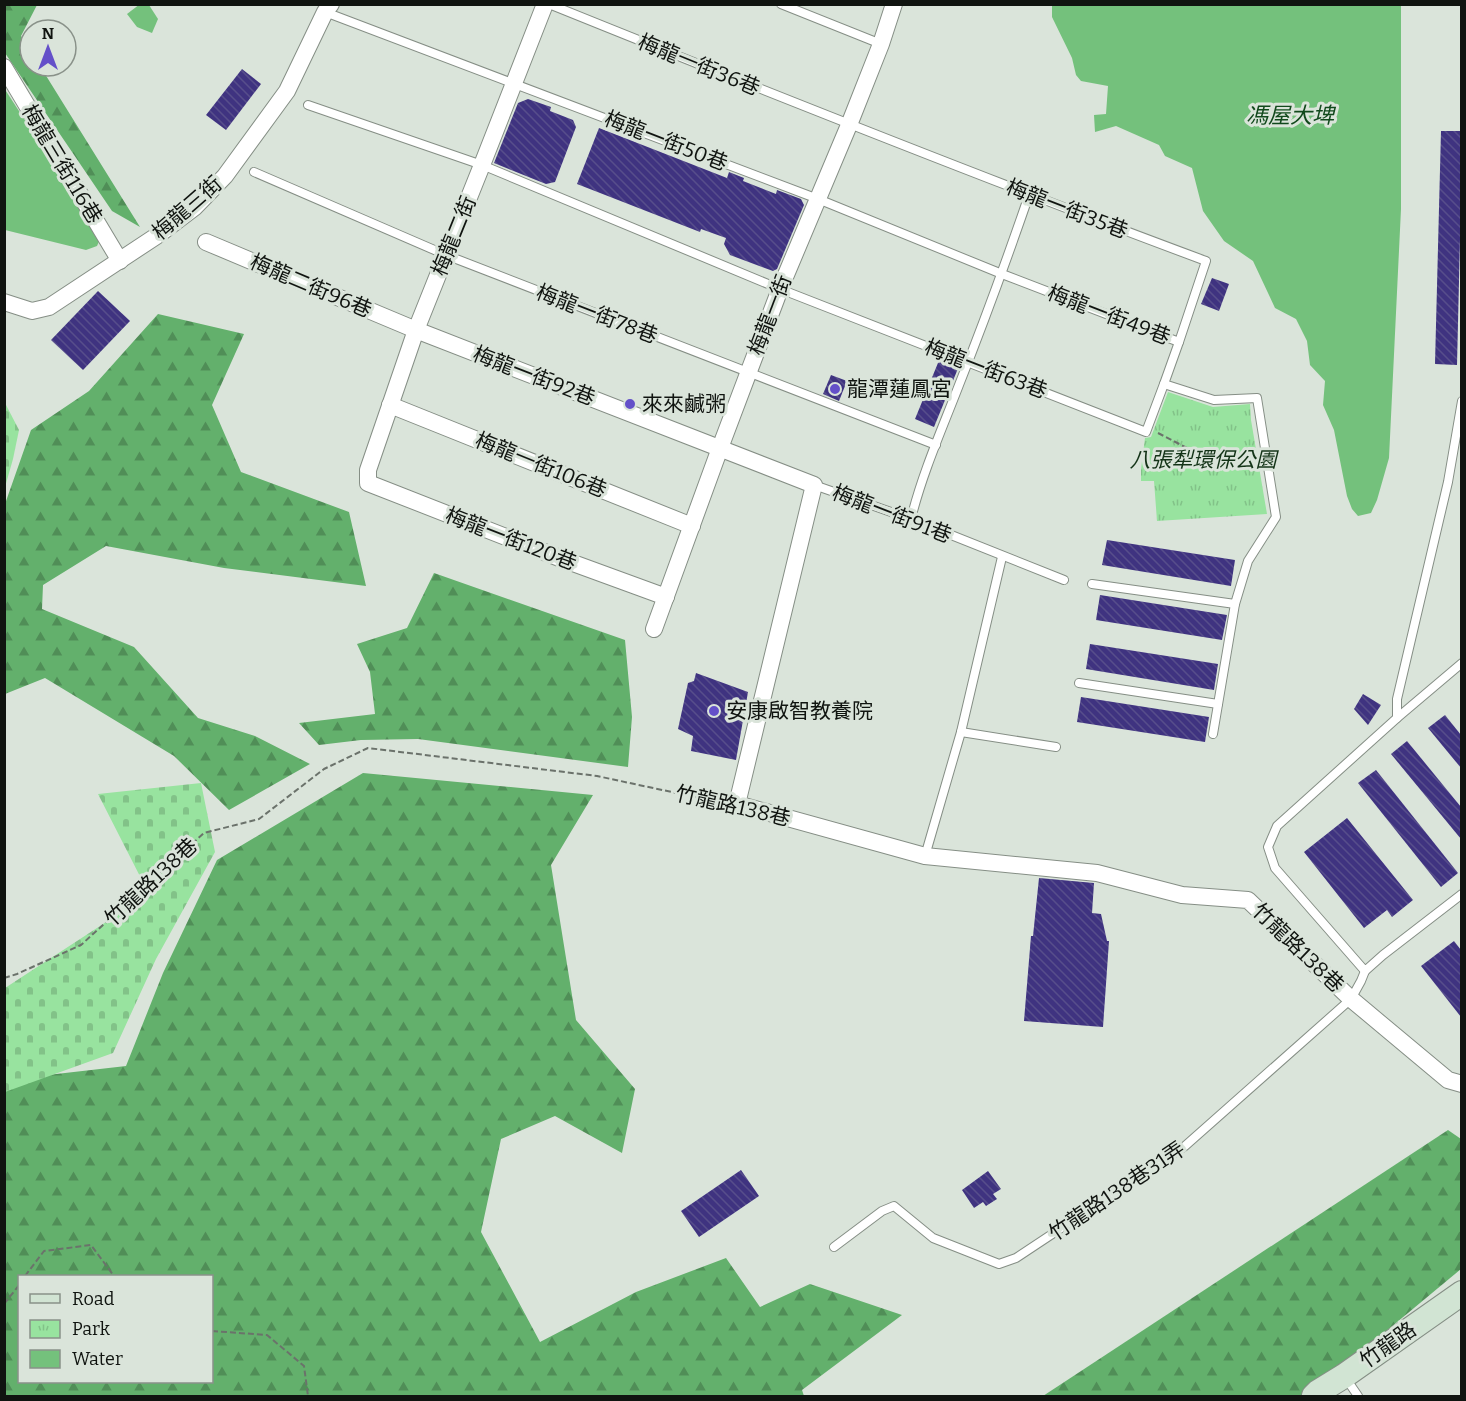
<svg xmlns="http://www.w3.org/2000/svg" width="1466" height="1401" viewBox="0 0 1466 1401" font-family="Bitter,'Noto Sans TC',serif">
  <defs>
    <pattern id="forest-firs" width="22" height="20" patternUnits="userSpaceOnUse" patternTransform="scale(1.5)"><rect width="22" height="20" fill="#63b06c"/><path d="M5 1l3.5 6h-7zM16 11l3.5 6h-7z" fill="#508e57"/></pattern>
    <pattern id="cemetery-stones" width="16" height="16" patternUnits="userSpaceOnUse" patternTransform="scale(1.5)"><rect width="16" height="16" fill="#98e39f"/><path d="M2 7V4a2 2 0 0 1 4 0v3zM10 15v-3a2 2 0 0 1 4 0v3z" fill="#82c288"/></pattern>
    <pattern id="park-tufts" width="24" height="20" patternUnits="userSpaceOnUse" patternTransform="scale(1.5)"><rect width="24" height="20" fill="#98e39f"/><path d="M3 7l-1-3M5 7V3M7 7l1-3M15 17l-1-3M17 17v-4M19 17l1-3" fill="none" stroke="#82c288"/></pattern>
    <pattern id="building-back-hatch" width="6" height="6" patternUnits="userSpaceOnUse" patternTransform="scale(1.5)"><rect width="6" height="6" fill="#3f3380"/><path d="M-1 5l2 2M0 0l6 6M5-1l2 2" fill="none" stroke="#574e8b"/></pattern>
  </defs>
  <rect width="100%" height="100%" fill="#dae4da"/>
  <g fill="url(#forest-firs)" fill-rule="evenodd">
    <polygon points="4,5 37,5 21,36 30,50 30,66 40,66 140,227 112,211 5,53"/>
    <polygon points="158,314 244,334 212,405 241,472 349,512 366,586 224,568 106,546 43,585 42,609 134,647 198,718 255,736 310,764 229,810 174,756 45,678 5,694 5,504 31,430 89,391"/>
    <polygon points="434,573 625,640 632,717 628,767 418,739 361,740 319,745 299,723 375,714 370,672 357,644 407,628"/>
    <path d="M 363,773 L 593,795 L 551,865 L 576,1020 L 635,1089 L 622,1153 L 555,1116 L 501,1139 L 481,1232 L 540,1342 L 636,1292 L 726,1258 L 760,1307 L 810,1284 L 902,1315 L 802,1390 L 804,1396 L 5,1396 L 4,1080 L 126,1066 L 163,973 L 217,860 ZM 20,1276 L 212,1276 L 212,1382 L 20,1382 Z"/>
    <polygon points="1448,1130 1461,1139 1461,1269 1308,1396 1043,1396"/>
  </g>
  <g fill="url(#cemetery-stones)">
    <polygon points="5,403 19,430 13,459 5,487"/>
    <polygon points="201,783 215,852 156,959 113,1053 5,1092 5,988 149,894 98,794"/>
  </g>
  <polygon fill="url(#park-tufts)" points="1168,392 1213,407 1250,404 1251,420 1267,514 1157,521 1154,481 1141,481 1141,469 1145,438 1151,437"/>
  <g fill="#74c17c">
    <polygon points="140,4 149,5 158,19 152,33 137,27 127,14"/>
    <polygon points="1052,5 1401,5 1401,209 1389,458 1377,500 1371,513 1358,516 1352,509 1347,496 1334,430 1323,405 1325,381 1310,365 1307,341 1296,319 1275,308 1253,261 1224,241 1203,211 1192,168 1165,156 1159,145 1116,126 1095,132 1094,115 1106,114 1108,86 1081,81 1076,75 1072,58 1052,17"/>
    <polygon points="4,88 101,237 97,246 86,250 5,230"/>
  </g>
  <g fill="url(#building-back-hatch)">
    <polygon points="242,69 261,84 226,130 206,115"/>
    <polygon points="528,99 551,107 550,111 573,120 576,127 555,182 546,184 494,163 518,103"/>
    <polygon points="599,128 727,178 729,172 744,178 743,181 776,194 777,190 801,199 804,205 777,269 773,271 730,255 724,244 726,238 701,229 700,232 577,184"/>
    <polygon points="1441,131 1461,131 1461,197 1457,365 1435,364"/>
    <polygon points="1212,278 1229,284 1219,311 1201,304"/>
    <polygon points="98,291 130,321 83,370 51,340"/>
    <polygon points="940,358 959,366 934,427 915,419"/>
    <polygon points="831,375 847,381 839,401 823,394"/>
    <polygon points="1107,540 1235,560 1231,586 1102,565"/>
    <polygon points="1100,595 1227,615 1222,640 1096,620"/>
    <polygon points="1090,644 1218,664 1214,690 1086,669"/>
    <polygon points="696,673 748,692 736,760 691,751 693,736 678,729 688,683 694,681"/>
    <polygon points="1363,694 1381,705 1368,725 1354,709"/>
    <polygon points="1081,697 1209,717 1205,742 1077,722"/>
    <polygon points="1445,715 1461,735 1461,768 1428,728"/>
    <polygon points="1407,741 1461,807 1461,839 1391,754"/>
    <polygon points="1376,770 1458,873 1441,887 1358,783"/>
    <polygon points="1347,818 1413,900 1392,917 1387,910 1364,928 1304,852"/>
    <polygon points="1039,878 1094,883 1092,913 1101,914 1107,941 1109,941 1103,1027 1024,1021 1031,936 1033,936"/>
    <polygon points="1454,941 1461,950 1461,1017 1421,966"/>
    <polygon points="741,1170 759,1196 699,1237 681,1211"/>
    <polygon points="988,1171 1001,1189 993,1194 997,1199 986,1206 983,1202 974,1208 962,1190"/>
  </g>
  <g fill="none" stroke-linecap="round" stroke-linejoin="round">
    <g stroke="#858e85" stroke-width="10">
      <g id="lane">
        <path d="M 549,4 C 767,92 985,179 1206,261 L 1179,342"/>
        <polyline points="781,4 881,44"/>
        <polyline points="325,12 818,199 1002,274 1179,342 1164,384 1214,400 1257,398 1276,517 1248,561 1235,604 1213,734"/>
        <polyline points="308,105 482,165 780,289 1146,432 1164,384"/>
        <polyline points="254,172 446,255 936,445"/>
        <polyline points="1462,401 1448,482 1397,699 1397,718 1277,826 1268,847 1275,868 1365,971 1383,955 1462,894"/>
        <polyline points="814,485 911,519 1064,580"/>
        <path d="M 911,519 C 922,474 942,429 959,385 C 984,322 1007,259 1029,195"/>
        <polyline points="1092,584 1235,604"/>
        <polyline points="1079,683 1218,704"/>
        <polyline points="1397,718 1462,663"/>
        <polyline points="961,732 1056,747"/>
        <polyline points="925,856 961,732 1002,557"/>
        <polyline points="834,1247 882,1211 894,1206 933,1238 999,1264 1016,1258 1185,1146 1351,999 1361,981 1365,971"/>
        <polyline points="1345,1377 1358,1396"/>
      </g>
    </g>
    <g stroke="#858e85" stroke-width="18">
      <g id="street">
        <polyline points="545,4 482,165 416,330 368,470 368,483 562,559 666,597"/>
        <polyline points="4,67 120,261"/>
        <polyline points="206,242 416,330 814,485 737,804 925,856 1097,873 1182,895 1248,900 1351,999 1448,1080 1462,1084"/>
        <polyline points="4,302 32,311 49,307 158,235 195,207 225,176 287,91 325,12 331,4"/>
        <polyline points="390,405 692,526"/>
        <polyline points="654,629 720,448 780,289 849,125 881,44 894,4"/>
      </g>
    </g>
    <g stroke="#858e85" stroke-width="26">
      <polyline id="secondary" points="1314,1396 1318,1392 1344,1376 1462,1293"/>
    </g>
    <g stroke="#6b726b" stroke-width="2" stroke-dasharray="6 3" stroke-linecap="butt">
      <polyline points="1158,433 1222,466"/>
      <polyline points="4,978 17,974 81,945 204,833 259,819 324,769 368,748 597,776 723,803"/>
      <polyline points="25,1276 44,1251 91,1245 114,1276"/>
      <polyline points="4,1304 20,1284"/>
      <polyline points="212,1331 267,1335 304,1366 308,1396"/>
    </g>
    <use href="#lane" stroke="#fff" stroke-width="8"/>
    <use href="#street" stroke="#fff" stroke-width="16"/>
    <use href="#secondary" stroke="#d1e4d3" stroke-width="24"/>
  </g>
  <g fill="#6450c9" stroke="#dae4da" stroke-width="2">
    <circle cx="835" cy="389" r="6"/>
    <circle cx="630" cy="404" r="6"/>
    <circle cx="714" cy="711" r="6"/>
  </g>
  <g text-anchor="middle" stroke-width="6" stroke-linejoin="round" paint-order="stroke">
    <g font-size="21" fill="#101410" stroke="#dae4da">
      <text transform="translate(699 65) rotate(22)" y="7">梅龍一街36巷</text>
      <text transform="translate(666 141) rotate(21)" y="7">梅龍一街50巷</text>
      <text transform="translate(62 164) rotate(59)" y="7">梅龍三街116巷</text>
      <text transform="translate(187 208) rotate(-41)" y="7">梅龍三街</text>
      <text transform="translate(1067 209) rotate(21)" y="7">梅龍一街35巷</text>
      <text transform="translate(454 236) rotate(-68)" y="7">梅龍二街</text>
      <text transform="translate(311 286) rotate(23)" y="7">梅龍二街96巷</text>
      <text transform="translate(597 314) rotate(21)" y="7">梅龍一街78巷</text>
      <text transform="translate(770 315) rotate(-69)" y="7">梅龍一街</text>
      <text transform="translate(1109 315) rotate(21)" y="7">梅龍一街49巷</text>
      <text transform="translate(986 369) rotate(21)" y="7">梅龍一街63巷</text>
      <text transform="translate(534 376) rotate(21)" y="7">梅龍一街92巷</text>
      <text transform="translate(541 465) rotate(22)" y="7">梅龍一街106巷</text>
      <text transform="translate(892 514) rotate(21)" y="7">梅龍一街91巷</text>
      <text transform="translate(511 539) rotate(21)" y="7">梅龍一街120巷</text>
      <text transform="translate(733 806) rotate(13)" y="7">竹龍路138巷</text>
      <text transform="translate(151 882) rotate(-43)" y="7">竹龍路138巷</text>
      <text transform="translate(1298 948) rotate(44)" y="7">竹龍路138巷</text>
      <text transform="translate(1117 1191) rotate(-34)" y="7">竹龍路138巷31弄</text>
      <text transform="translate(1388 1345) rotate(-35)" y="7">竹龍路</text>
    </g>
    <g font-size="21" fill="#101410" stroke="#dae4da" text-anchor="start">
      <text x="847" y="396">龍潭蓮鳳宮</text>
      <text x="642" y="411">來來鹹粥</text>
      <text x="726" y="718">安康啟智教養院</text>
    </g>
    <g font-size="21" font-style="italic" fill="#133317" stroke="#dae4da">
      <text x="1203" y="467">八張犁環保公園</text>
    </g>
    <g font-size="22" font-style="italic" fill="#11491c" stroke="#dae4da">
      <text x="1290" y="123">馮屋大埤</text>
    </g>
  </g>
  <rect width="1466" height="1401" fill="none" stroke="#101410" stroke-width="12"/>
  <rect x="18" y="1275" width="195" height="108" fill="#dae4da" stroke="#899189" stroke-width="1.5"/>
  <rect x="30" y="1294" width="30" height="9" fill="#d1e4d3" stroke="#899189" stroke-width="1.5"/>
  <text x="72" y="1305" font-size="18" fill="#101410">Road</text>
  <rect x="30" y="1320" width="30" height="18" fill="url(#park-tufts)" stroke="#899189" stroke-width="1.5"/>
  <text x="72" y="1335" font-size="18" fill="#101410">Park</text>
  <rect x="30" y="1350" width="30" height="18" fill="#74c17c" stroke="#899189" stroke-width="1.5"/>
  <text x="72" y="1365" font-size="18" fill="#101410">Water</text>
  <g transform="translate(48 48)"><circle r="28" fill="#dae4da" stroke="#899189" stroke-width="1.5"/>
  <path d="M0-4.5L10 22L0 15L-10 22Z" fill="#6450c9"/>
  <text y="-9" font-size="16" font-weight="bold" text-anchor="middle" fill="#101410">N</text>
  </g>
</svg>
